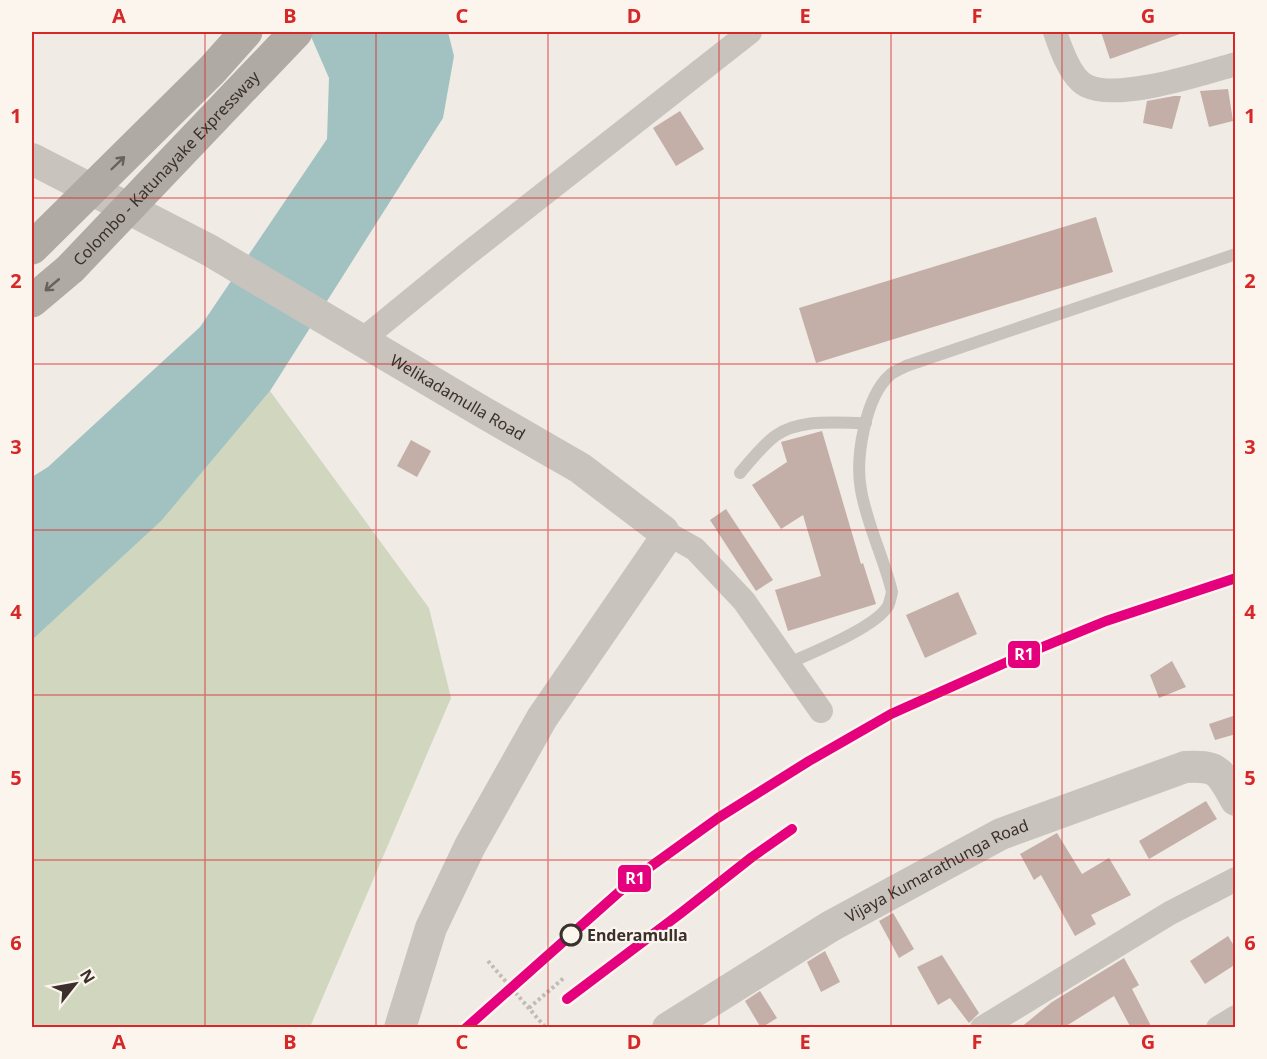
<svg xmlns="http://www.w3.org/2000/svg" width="1267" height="1059" viewBox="0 0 1267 1059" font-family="'Noto Sans',sans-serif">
  <rect width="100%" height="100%" fill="#f0ebe5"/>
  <polygon fill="#d1d6bf" points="270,391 429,608 451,698 310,1027 32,1028 32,640 160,521"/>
  <polygon fill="#a1c2c1" points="309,32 448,32 454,56 443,118 270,391 161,521 32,640 32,477 48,467 200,327 327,139 329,78"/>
  <g fill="#c3afa7">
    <polygon points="1101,32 1180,32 1180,34 1110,59"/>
    <polygon points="1228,89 1233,121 1209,127 1200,91"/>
    <polygon points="1174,96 1181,96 1172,129 1143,123 1147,101"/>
    <polygon points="680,111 704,149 676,166 653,128"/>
    <polygon points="1096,217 1113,272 816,363 799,308"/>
    <polygon points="822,431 861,564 863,563 876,604 788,631 775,590 821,576 803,515 781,529 752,485 787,462 781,442"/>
    <polygon points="411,440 431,451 417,477 397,466"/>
    <polygon points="726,509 773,580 756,591 710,520"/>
    <polygon points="958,592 977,634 925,658 906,615"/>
    <polygon points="1172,661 1186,687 1159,698 1150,675"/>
    <polygon points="1236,715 1236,734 1215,740 1209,724"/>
    <polygon points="1206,801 1217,819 1149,859 1139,841"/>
    <polygon points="1057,833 1082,874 1109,858 1131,895 1091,915 1096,924 1075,936 1041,875 1034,880 1020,854"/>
    <polygon points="893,913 914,949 899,958 879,921"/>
    <polygon points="1228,936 1236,949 1236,964 1205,984 1190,961"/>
    <polygon points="825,951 840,982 821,992 807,962"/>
    <polygon points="942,955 979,1013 969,1023 950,998 938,1005 917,967"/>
    <polygon points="1124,958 1139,985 1132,989 1152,1028 1131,1028 1114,996 1063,1028 1020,1028 1052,1002"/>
    <polygon points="760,991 777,1018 761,1028 745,1001"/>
  </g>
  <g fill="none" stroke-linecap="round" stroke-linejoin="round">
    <g stroke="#c2bbb6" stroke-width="4" stroke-dasharray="3 3" stroke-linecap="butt">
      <polyline points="488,961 546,1028"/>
      <polyline points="529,1008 565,977"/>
    </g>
    <g stroke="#c9c3be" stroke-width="12">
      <path d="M 740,473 C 751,460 762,446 775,436 C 800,418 837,423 866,423"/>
      <path d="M 787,664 C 811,653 875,628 888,606 C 890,602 891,596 892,592 C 884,558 867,525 861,490 C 855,459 865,397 890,375 C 894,371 901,369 906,366 L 1236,254"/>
    </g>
    <g stroke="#c9c3be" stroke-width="24">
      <path d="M 1055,32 C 1060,47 1071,79 1087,86 C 1119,101 1201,74 1236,64"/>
      <polyline points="362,340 466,255 750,32"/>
      <polyline points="663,531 695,549 744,601 821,711"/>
      <polyline points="982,1028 1170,913 1236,879"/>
      <polyline points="1218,1028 1236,1017"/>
    </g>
    <g stroke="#c9c3be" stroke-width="32">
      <path id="s1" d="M 32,159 L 209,250 L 481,411 L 580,468 L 663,531 L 663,542 L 542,718 L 470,846 L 431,928 L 400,1028"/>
      <path id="s2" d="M 668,1028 L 831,926 L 1001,834 L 1185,767 C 1219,765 1220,772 1236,800"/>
    </g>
    <g stroke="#afaaa4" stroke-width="33">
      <polyline points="32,248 212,70 246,32"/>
      <path id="s3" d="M 32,301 L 70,269 L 296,32"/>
    </g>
    <g stroke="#fbf5ee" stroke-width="15">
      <g id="rail-1">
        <polyline points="567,999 681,913 752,857 792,829"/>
        <polyline points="466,1028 636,877 718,818 809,761 891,714 1016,658 1106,621 1236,578"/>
      </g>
    </g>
    <use href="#rail-1" stroke="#e5007d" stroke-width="10"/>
  </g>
  <defs><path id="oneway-shaft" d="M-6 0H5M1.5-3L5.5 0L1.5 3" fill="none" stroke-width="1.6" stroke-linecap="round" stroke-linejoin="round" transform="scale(1.5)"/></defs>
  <g stroke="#69615b">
    <use href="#oneway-shaft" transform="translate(118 163) rotate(-44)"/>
    <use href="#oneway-shaft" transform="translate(52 285) rotate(140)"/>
  </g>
  <path fill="none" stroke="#d62828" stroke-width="1.5" stroke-opacity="0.55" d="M 205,32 L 205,1028M 376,32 L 376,1028M 548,32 L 548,1028M 719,32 L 719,1028M 891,32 L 891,1028M 1062,32 L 1062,1028M 32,198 L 1236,198M 32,364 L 1236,364M 32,530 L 1236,530M 32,695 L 1236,695M 32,860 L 1236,860"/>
  <circle fill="#fbf5ee" stroke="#3b302b" stroke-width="3" cx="571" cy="935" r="10"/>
  <g text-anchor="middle" stroke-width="4.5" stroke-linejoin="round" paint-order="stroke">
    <g font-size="16" fill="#3b302b" stroke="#fbf5ee">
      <text dy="6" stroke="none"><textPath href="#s3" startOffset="189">Colombo - Katunayake Expressway</textPath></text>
      <text dy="6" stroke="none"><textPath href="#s1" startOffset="488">Welikadamulla Road</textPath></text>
      <text dy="6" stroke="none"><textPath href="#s2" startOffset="312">Vijaya Kumarathunga Road</textPath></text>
    </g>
    <g font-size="16" font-weight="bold" fill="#3b302b" stroke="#fbf5ee" text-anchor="start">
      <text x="587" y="941">Enderamulla</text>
    </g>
  </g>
  <g stroke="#fbf5ee" stroke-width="2">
    <rect x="1007" y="640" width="34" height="29" rx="6" fill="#e5007d"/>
    <rect x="617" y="864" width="35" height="29" rx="6" fill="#e5007d"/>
  </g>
  <g font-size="16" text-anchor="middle" font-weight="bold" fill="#fff">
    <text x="1024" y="660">R1</text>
    <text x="635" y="884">R1</text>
  </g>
  <rect width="1267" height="1059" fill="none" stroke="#fbf5ee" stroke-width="66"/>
  <g transform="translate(75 984) rotate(59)" stroke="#fbf5ee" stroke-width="4.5" paint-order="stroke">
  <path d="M0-4.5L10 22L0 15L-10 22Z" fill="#3b302b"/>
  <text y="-9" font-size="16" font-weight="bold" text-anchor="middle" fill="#3b302b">N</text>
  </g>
  <rect x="33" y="33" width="1201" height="993" fill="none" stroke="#d62828" stroke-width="2"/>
  <g font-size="20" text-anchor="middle" font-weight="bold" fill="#d62828">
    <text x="119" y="23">A</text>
    <text x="290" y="23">B</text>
    <text x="462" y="23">C</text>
    <text x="634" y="23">D</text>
    <text x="805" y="23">E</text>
    <text x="977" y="23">F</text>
    <text x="1148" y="23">G</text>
    <text x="16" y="123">1</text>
    <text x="1250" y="123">1</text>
    <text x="16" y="288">2</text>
    <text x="1250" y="288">2</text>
    <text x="16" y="454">3</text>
    <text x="1250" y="454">3</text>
    <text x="16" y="619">4</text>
    <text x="1250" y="619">4</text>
    <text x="16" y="785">5</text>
    <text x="1250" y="785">5</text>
    <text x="16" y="950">6</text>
    <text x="1250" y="950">6</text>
    <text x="119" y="1049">A</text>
    <text x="290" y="1049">B</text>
    <text x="462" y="1049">C</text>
    <text x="634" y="1049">D</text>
    <text x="805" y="1049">E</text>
    <text x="977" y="1049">F</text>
    <text x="1148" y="1049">G</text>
  </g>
</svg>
